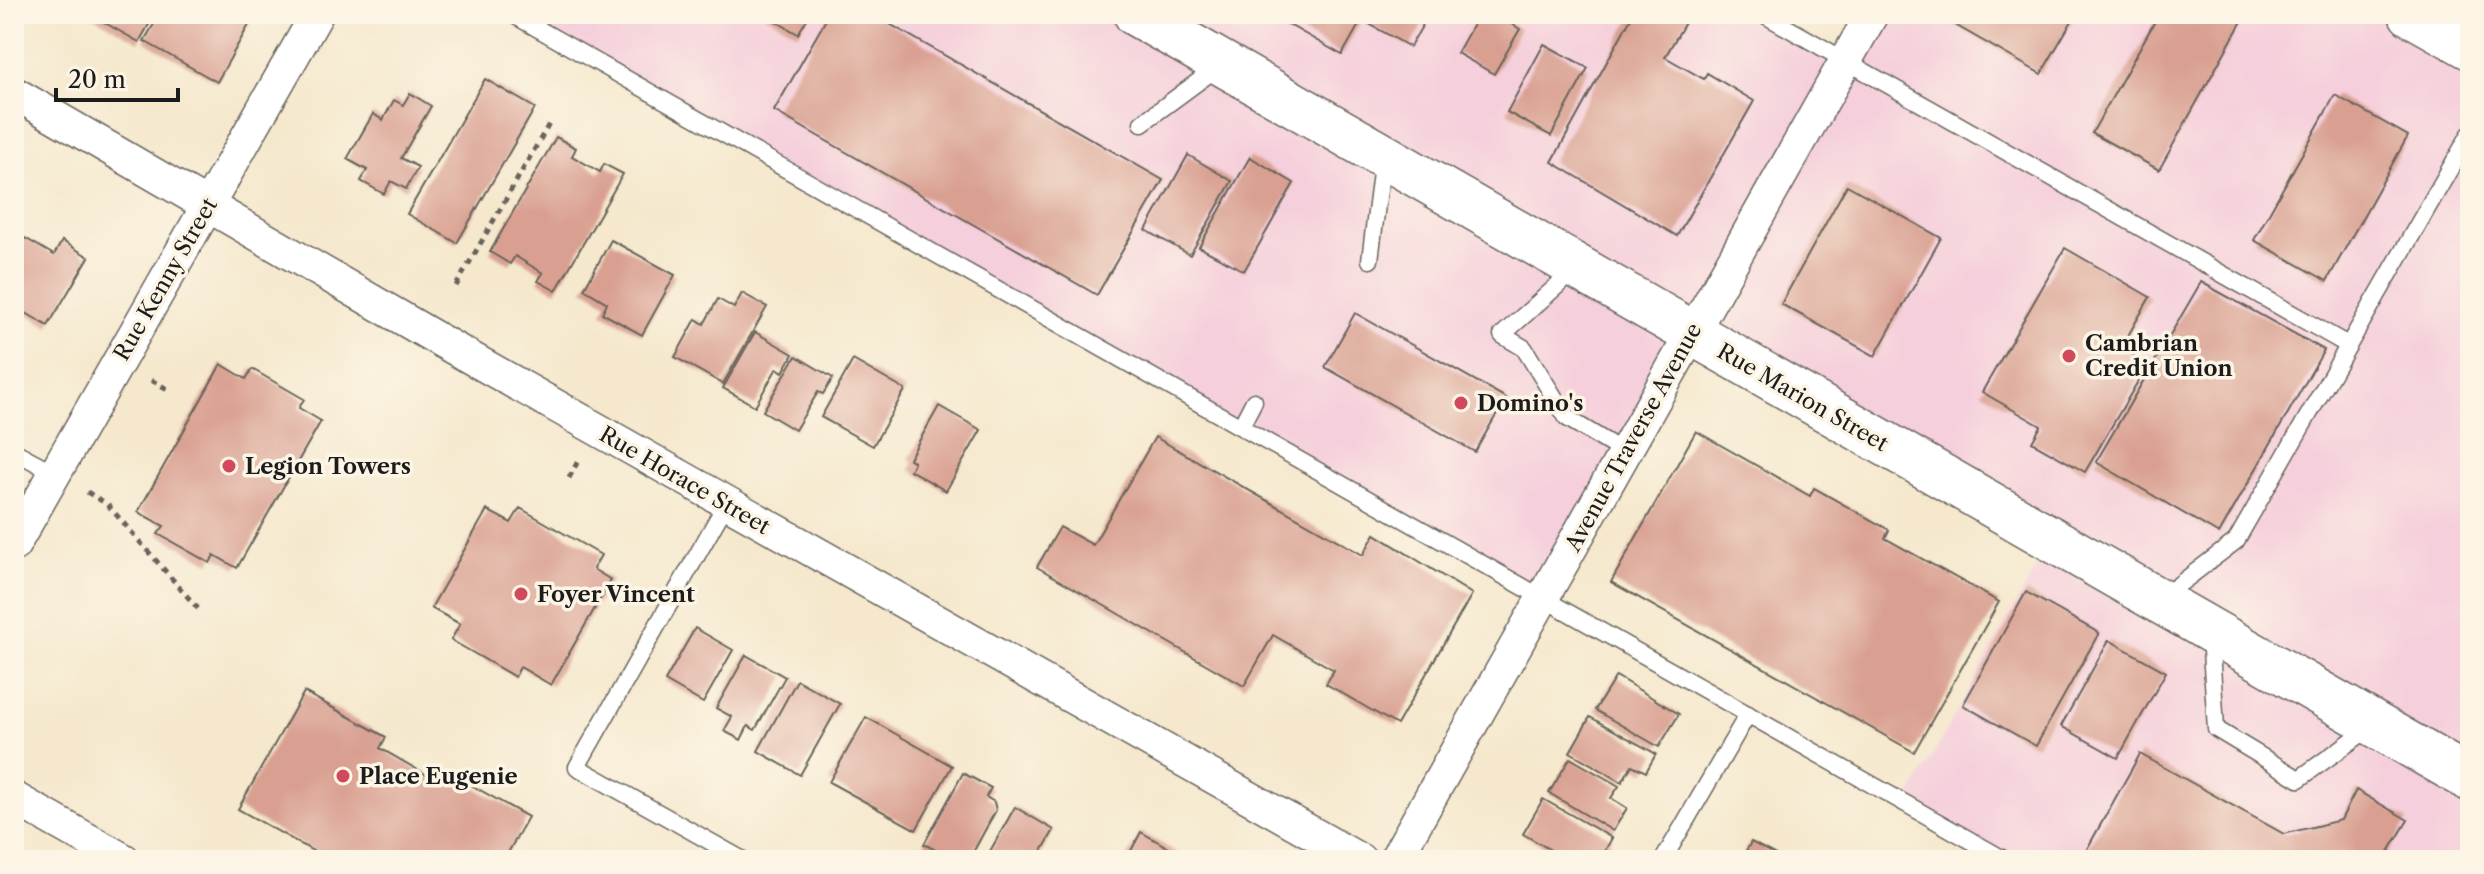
<svg xmlns="http://www.w3.org/2000/svg" width="2484" height="874" viewBox="0 0 2484 874" font-family="'Libre Caslon Text',serif">
  <rect width="100%" height="100%" fill="#fcf5e5"/>
  <filter id="ink" filterUnits="userSpaceOnUse"><feTurbulence type="fractalNoise" baseFrequency=".0125" numOctaves="2"/><feDisplacementMap in="SourceGraphic" scale="16" xChannelSelector="R" yChannelSelector="G"/><feConvolveMatrix kernelMatrix="1 2 1 2 8 2 1 2 1" color-interpolation-filters="sRGB"/></filter>
  <filter id="wash" filterUnits="userSpaceOnUse"><feTurbulence type="fractalNoise" baseFrequency=".006" numOctaves="4" result="noise"/><feDisplacementMap in="SourceGraphic" scale="32" xChannelSelector="R" yChannelSelector="G"/><feGaussianBlur stdDeviation="1.8" result="paint"/><feColorMatrix in="noise" values="0 0 0 0 0 0 0 0 0 0 0 0 0 0 0 0 0 1.4 0 .05"/><feComposite in="paint" operator="in"/></filter>
  <g filter="url(#wash)">
    <rect width="100%" height="100%" fill="#f5e8cd"/>
    <polygon fill="#f5cfdb" points="512,14 1763,14 1845,61 1872,14 2412,14 2470,47 2470,860 2005,860 1906,804 2052,539 1693,333 1543,597"/>
    <g id="blocks">
      <g fill="#d9a092">
        <polygon points="89,14 155,14 139,42"/>
        <polygon points="160,14 255,14 217,82 144,41"/>
        <polygon points="763,14 810,14 798,34"/>
        <polygon points="829,14 872,14 1163,180 1097,295 774,111"/>
        <polygon points="1270,14 1365,14 1342,55"/>
        <polygon points="1367,14 1429,14 1410,47 1364,21"/>
        <polygon points="1479,14 1495,14 1520,29 1494,74 1457,53"/>
        <polygon points="1633,14 1690,14 1665,57 1704,79 1707,73 1754,101 1677,236 1552,162"/>
        <polygon points="1936,14 2076,14 2041,74"/>
        <polygon points="2159,14 2246,14 2159,170 2092,133"/>
        <polygon points="1544,44 1588,68 1551,136 1507,112"/>
        <polygon points="485,79 535,108 457,243 407,214"/>
        <polygon points="410,93 431,106 401,158 418,167 406,189 391,181 384,194 361,181 367,170 347,159 373,114 383,120 394,100 403,105"/>
        <polygon points="2335,95 2408,136 2327,281 2254,240"/>
        <polygon points="556,137 576,148 572,156 600,172 604,164 623,174 556,291 538,281 543,273 515,256 510,264 490,252"/>
        <polygon points="1188,155 1232,181 1190,255 1146,230"/>
        <polygon points="1250,157 1294,183 1244,271 1199,247"/>
        <polygon points="1847,185 1941,238 1875,356 1781,304"/>
        <polygon points="25,238 54,255 62,241 89,257 48,326 14,306 14,257"/>
        <polygon points="611,240 675,275 642,335 602,313 607,303 584,289"/>
        <polygon points="2065,248 2150,297 2121,348 2148,364 2085,472 2032,442 2041,426 1982,392"/>
        <polygon points="2201,282 2324,350 2219,534 2096,462"/>
        <polygon points="742,293 767,307 723,384 675,357 696,319 704,324 718,299 734,308"/>
        <polygon points="1355,313 1506,398 1475,452 1325,367"/>
        <polygon points="755,332 793,354 783,372 777,368 755,406 723,388"/>
        <polygon points="796,356 833,378 823,394 818,392 795,430 763,411"/>
        <polygon points="853,360 905,390 873,446 821,417"/>
        <polygon points="221,364 246,379 252,369 304,399 299,408 321,421 237,568 214,555 210,563 158,534 164,526 138,512"/>
        <polygon points="939,406 981,430 946,491 910,470 914,462 909,459"/>
        <polygon points="1696,431 1810,496 1814,488 1889,530 1885,538 1999,602 1914,752 1611,582"/>
        <polygon points="1155,437 1363,555 1375,534 1472,594 1397,725 1326,684 1334,670 1273,635 1244,686 1037,567 1060,527 1093,545"/>
        <polygon points="520,508 601,555 593,569 611,580 551,685 520,667 515,677 451,640 460,624 431,608 487,510 511,523"/>
        <polygon points="2026,592 2099,633 2036,746 1963,705"/>
        <polygon points="695,628 733,650 703,703 665,681"/>
        <polygon points="2109,640 2166,672 2118,758 2061,726"/>
        <polygon points="746,655 785,677 755,730 748,726 741,740 724,731 732,717 716,708"/>
        <polygon points="1616,676 1679,714 1659,747 1595,710"/>
        <polygon points="797,680 840,704 800,775 758,751"/>
        <polygon points="304,692 386,737 380,748 439,782 446,771 528,817 504,860 329,860 238,809"/>
        <polygon points="866,717 952,766 916,830 829,782"/>
        <polygon points="1590,717 1656,754 1646,772 1632,765 1622,782 1570,752"/>
        <polygon points="2140,754 2284,834 2341,820 2356,790 2408,820 2384,860 2085,860 2082,858"/>
        <polygon points="1570,758 1619,786 1611,798 1627,808 1613,831 1549,793"/>
        <polygon points="963,773 991,788 986,797 994,802 996,810 970,858 958,853 954,860 924,844"/>
        <polygon points="1543,799 1612,838 1600,860 1568,860 1523,834"/>
        <polygon points="1015,807 1054,830 1037,860 985,860"/>
        <polygon points="1141,832 1176,852 1171,860 1126,860"/>
        <polygon points="1751,842 1785,860 1741,860"/>
      </g>
    </g>
  </g>
  <g filter="url(#ink)">
    <use href="#blocks" fill-opacity="0" stroke="#68635a" stroke-width="2"/>
    <g fill="none" stroke-linecap="round" stroke-linejoin="round">
      <g stroke="#68635a" stroke-width="19">
        <g id="service">
          <polyline points="512,14 2005,860"/>
          <polyline points="1763,14 2346,344"/>
          <polyline points="1142,123 1218,67"/>
          <polyline points="1370,260 1383,157"/>
          <polyline points="1576,269 1502,335 1524,348 1567,418 1625,453"/>
          <polyline points="1241,426 1254,401"/>
          <polyline points="14,451 55,473"/>
          <polyline points="726,504 577,767 743,860"/>
          <polyline points="2160,599 2236,541 2470,134"/>
          <polyline points="2210,635 2216,729 2299,779 2372,726"/>
          <polyline points="1663,860 1748,714"/>
        </g>
      </g>
      <g stroke="#68635a" stroke-width="35">
        <g id="minor">
          <polyline points="14,93 441,341 1360,860"/>
          <polyline points="14,545 317,14"/>
          <polyline points="14,798 124,860"/>
          <polyline points="1395,860 1872,14"/>
        </g>
      </g>
      <g stroke="#68635a" stroke-width="47">
        <g id="secondary">
          <polyline points="1136,14 2470,779"/>
          <polyline points="2411,14 2470,47"/>
        </g>
      </g>
      <g stroke="#68635a" stroke-width="5" stroke-dasharray="6 6" stroke-linecap="butt">
        <polyline points="456,286 549,124"/>
        <polyline points="151,380 171,391"/>
        <polyline points="569,478 578,461"/>
        <polyline points="87,492 107,504 200,611"/>
      </g>
      <use href="#service" stroke="#fff" stroke-width="16"/>
      <use href="#minor" stroke="#fff" stroke-width="32"/>
      <use href="#secondary" stroke="#fff" stroke-width="44"/>
    </g>
  </g>
  <g fill="#d1495b" stroke="#fcf5e5" stroke-width="3">
    <circle cx="2069" cy="356" r="8"/>
    <circle cx="1461" cy="403" r="8"/>
    <circle cx="229" cy="466" r="8"/>
    <circle cx="521" cy="594" r="8"/>
    <circle cx="343" cy="776" r="8"/>
  </g>
  <g text-anchor="middle" stroke-width="7" stroke-linejoin="round" paint-order="stroke">
    <g font-size="22" fill="#1c1c1c" stroke="#fcf5e5">
      <text transform="translate(165 279) rotate(-60)" y="8">Rue Kenny Street</text>
      <text transform="translate(1803 397) rotate(30)" y="8">Rue Marion Street</text>
      <text transform="translate(1633 437) rotate(-61)" y="8">Avenue Traverse Avenue</text>
      <text transform="translate(685 480) rotate(30)" y="8">Rue Horace Street</text>
    </g>
    <g font-size="22" font-weight="bold" fill="#1c1c1c" stroke="#fcf5e5" text-anchor="start">
      <text x="2085" y="351">Cambrian<tspan x="2085" dy="25">Credit Union</tspan></text>
      <text x="1477" y="411">Domino's</text>
      <text x="245" y="474">Legion Towers</text>
      <text x="537" y="602">Foyer Vincent</text>
      <text x="359" y="784">Place Eugenie</text>
    </g>
  </g>
  <rect width="2484" height="874" fill="none" stroke="#fcf5e5" stroke-width="48"/>
  <path d="M56 88v12h122v-12" fill="none" stroke="#1c1c1c" stroke-width="4"/>
  <text x="68" y="88" font-size="24" fill="#1c1c1c" stroke="#fcf5e5" stroke-width="6" paint-order="stroke">20 m</text>
</svg>
